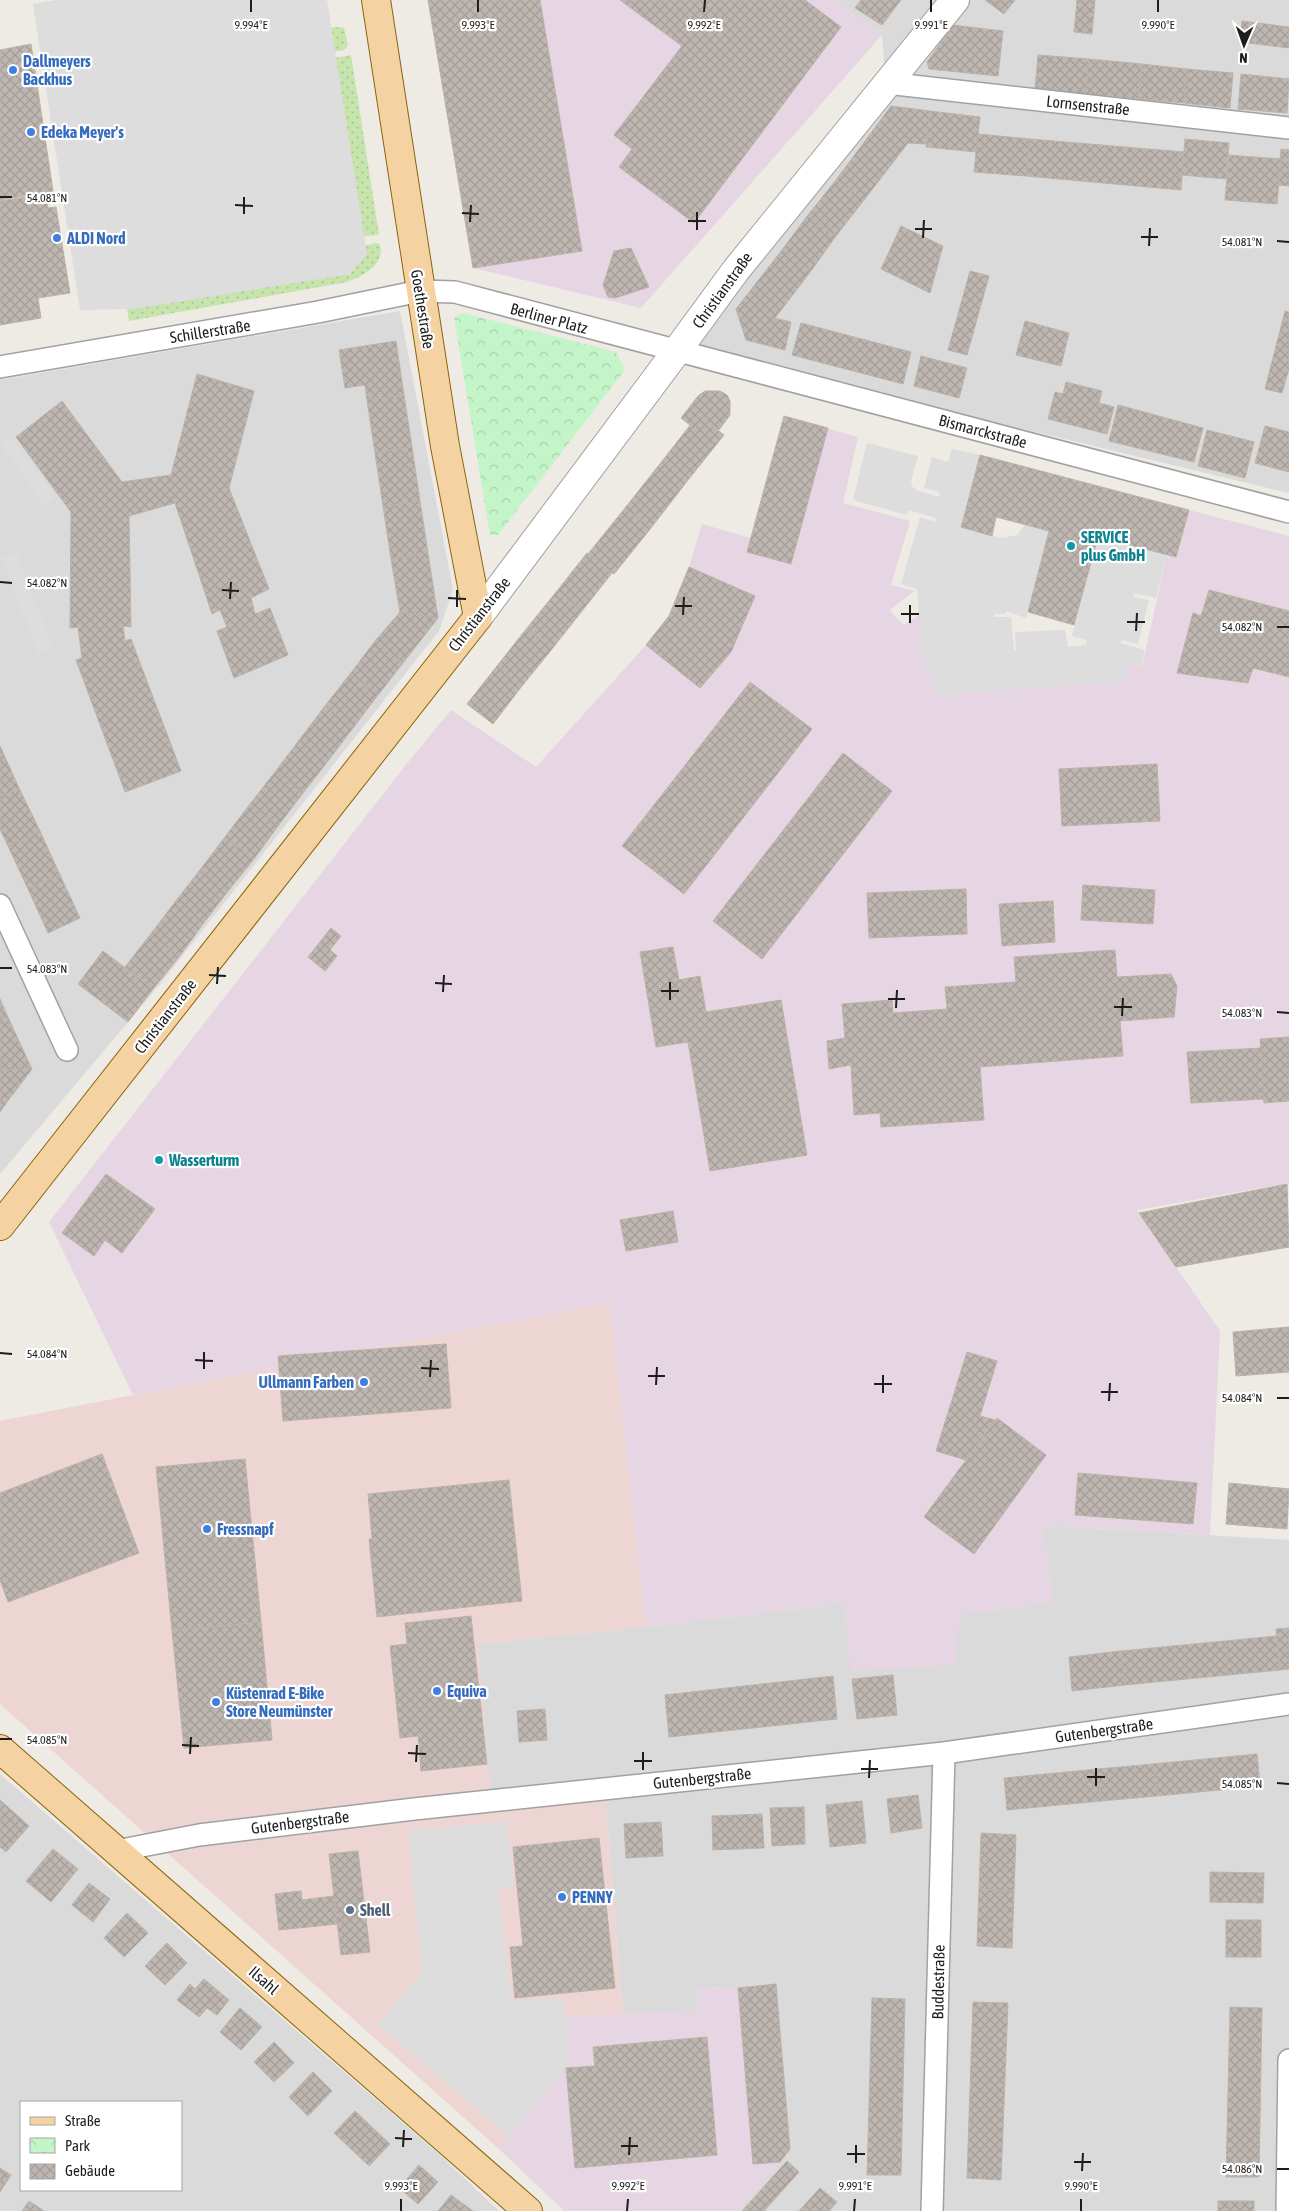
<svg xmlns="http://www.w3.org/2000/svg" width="1289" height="2211" viewBox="0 0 1289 2211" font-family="'Asap Condensed',sans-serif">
  <defs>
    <pattern id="grass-dots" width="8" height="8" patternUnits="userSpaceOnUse" patternTransform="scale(1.25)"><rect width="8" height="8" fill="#c7e4ad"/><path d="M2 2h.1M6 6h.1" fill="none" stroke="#aac394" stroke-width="1.8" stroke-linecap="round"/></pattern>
    <pattern id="park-crowns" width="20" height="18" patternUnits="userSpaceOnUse" patternTransform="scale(1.25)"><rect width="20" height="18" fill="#c3f5c8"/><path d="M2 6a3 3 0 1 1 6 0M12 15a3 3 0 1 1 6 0" fill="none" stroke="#a7d2ab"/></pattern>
    <pattern id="building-cross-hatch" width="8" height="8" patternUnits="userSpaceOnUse" patternTransform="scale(1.25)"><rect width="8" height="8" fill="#beb6b1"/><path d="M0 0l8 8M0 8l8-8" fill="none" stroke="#a39c98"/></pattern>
  </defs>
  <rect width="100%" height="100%" fill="#eeeae4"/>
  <g fill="#dbdada" fill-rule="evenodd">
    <polygon points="834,0 1289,0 1289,493 974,417 676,352 886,83 882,35"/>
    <polygon points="400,311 453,590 439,631 161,983 0,1174 0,380"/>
    <polygon points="1044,1525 1289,1540 1289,2211 738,2211 790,2149 776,1985 738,1988 698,1987 697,2010 623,2014 605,1795 492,1807 477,1644 646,1627 844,1603 955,1665 959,1615"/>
    <path d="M 0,1774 L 441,2156 L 499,2211 L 0,2211 ZM 21,2102 L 181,2102 L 181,2190 L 21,2190 Z"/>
  </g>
  <polygon fill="#edd5d4" points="610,1302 646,1627 478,1644 492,1807 605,1795 623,2014 566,2017 568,2065 499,2149 0,1704 0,1421"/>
  <g fill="#e6d6e3">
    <polygon points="428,0 834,0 882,35 641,308 473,268"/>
    <polygon points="784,416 858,437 843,503 910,521 891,585 914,591 890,610 903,625 920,615 923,660 933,678 935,695 1126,663 1142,666 1167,555 1176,557 1189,510 1289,536 1289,1183 1137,1210 1220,1331 1210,1535 1044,1525 1053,1603 960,1615 955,1665 851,1671 844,1603 646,1627 610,1302 133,1395 49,1222 405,766 451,710 536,767 646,645 669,616 689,567 702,524 751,538"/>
    <polygon points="776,1984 790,2149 738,2211 564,2211 499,2149 568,2065 566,2017 696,2010 698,1987 738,1988"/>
  </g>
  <g fill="url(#grass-dots)">
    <polygon points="336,27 344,28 348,45 344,50 318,54 258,40"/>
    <polygon points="351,55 379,235 363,236 318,61"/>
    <path d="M 377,243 L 380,245 C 385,265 363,276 347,282 L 129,321 L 125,297 Z"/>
  </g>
  <polygon fill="url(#park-crowns)" points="463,313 616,352 625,370 498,535 490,535 454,317"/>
  <g fill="#ddd">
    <polygon points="56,0 327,0 367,254 350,274 133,309 80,310 33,4"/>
    <polygon points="11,436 56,497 45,506 0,444"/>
    <polygon points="867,443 918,456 911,481 912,486 916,490 939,497 940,492 924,488 932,457 948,462 952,449 980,455 962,527 1002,538 1017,535 1025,525 1049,531 1026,618 1006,611 1005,614 994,614 994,617 1011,617 1014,650 1016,650 1015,632 1065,630 1068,647 1086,645 1087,640 1072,636 1098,537 1167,555 1156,598 1134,593 1134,597 1149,600 1138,644 1122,640 1121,643 1145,650 1141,666 1126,663 1127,681 934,695 933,678 923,660 917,589 901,584 920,517 935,522 936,518 908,510 907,515 853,500"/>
    <polygon points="16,552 54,648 39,654 1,558"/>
    <polygon points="507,1821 514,1887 498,1889 512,2001 563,1998 566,2017 568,2065 509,2137 378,2024 422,1973 408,1831"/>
  </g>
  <g fill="url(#building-cross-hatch)" stroke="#beb2a7">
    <polygon points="428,0 540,0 582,251 473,268"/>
    <polygon points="620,0 805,0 841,27 694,223 619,167 632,149 614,135 682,46"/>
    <polygon points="861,0 901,0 882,25 855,8"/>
    <polygon points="985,0 1015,0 1004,14"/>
    <polygon points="1077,0 1095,0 1092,34 1074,32"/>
    <polygon points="1242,21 1289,27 1289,48 1240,42"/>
    <polygon points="953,25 1003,31 998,76 929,69 927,62"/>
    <polygon points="31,44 53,191 0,200 0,50"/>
    <polygon points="1038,55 1089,59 1085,94 1035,89"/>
    <polygon points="1089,59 1142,64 1138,99 1085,94"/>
    <polygon points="1142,64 1187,69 1184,103 1138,99"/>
    <polygon points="1187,69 1233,73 1230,108 1184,103"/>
    <polygon points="1241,74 1289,79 1287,113 1238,109"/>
    <polygon points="891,106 930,111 926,144 908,143 864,200 836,180"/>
    <polygon points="930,111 980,117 976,152 926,147"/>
    <polygon points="978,134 1030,139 1026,176 974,172"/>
    <polygon points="1030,139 1184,152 1181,190 1026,176"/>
    <polygon points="1185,139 1229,143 1226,179 1182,175"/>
    <polygon points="1281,149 1289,150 1289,186 1278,185"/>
    <polygon points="1229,155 1281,159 1277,204 1225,200"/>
    <polygon points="836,180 864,200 836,236 808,215"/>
    <polygon points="46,194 48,208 56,207 70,293 38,298 41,318 0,325 0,201"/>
    <polygon points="808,215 836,236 811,271 782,250"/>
    <polygon points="901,226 943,246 930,293 881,269"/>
    <polygon points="631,248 649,287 615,298 608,297 603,285 614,251"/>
    <polygon points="782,250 811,271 775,318 791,322 785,350 746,340 736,309"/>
    <polygon points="970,271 989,276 967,355 948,350"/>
    <polygon points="1285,311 1289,312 1289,369 1282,393 1265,389"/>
    <polygon points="1025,321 1069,333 1061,366 1016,355"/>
    <polygon points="801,323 911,352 903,384 792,355"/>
    <polygon points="396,341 404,395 367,400 365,385 345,388 339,350"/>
    <polygon points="921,356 967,368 959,398 914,386"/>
    <polygon points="197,374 254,391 229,488 269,589 251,598 255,614 270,608 288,655 234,678 217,631 227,627 220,610 212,614 175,503 129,516 131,627 123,626 125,641 131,639 181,771 125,792 76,660 82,658 78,627 70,628 71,512 16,437 62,401 122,482 171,475"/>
    <polygon points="1066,382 1102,391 1099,403 1114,407 1107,434 1048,419 1055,392 1063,394"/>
    <polygon points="705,391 720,391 727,395 730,401 730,415 719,430 698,415 690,425 681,418 698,396"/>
    <polygon points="404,395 412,447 375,453 367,400"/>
    <polygon points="1118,405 1203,428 1194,462 1109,441"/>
    <polygon points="698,415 724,435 688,480 663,460"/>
    <polygon points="784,416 828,428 791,564 747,552"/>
    <polygon points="1265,426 1289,432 1289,472 1255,463"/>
    <polygon points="1207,430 1254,442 1245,478 1198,466"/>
    <polygon points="412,447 420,501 383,506 375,453"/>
    <polygon points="980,455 1189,510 1176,557 1098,537 1074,625 1028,612 1049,531 966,509"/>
    <polygon points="663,460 688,480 651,528 625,508"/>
    <polygon points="420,501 428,553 391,559 383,506"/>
    <polygon points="625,508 651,528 614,574 588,554"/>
    <polygon points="966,509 996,517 992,536 961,527"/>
    <polygon points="428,553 438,618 400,612 391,559"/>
    <polygon points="587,553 612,573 582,611 557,591"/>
    <polygon points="689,567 755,596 731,652 700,688 646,645 669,616"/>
    <polygon points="1209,590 1289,611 1289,677 1253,668 1248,683 1177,673 1193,613 1201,616"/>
    <polygon points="557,591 582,611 552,649 527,628"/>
    <polygon points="400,612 438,618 403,663 375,641"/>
    <polygon points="527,628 552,649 522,686 497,666"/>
    <polygon points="375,641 403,663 378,695 350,674"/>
    <polygon points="497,666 522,686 493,724 467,704"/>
    <polygon points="350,674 378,695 353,728 325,706"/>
    <polygon points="750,682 812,729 684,894 622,846"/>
    <polygon points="325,706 353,728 328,761 300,739"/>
    <polygon points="300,739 328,761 303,793 275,772"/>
    <polygon points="0,746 19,788 0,797"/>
    <polygon points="843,753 892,791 762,959 713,921"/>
    <polygon points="1157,764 1160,821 1062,826 1059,769"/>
    <polygon points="275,772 303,793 278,826 250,804"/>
    <polygon points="19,788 40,831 8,846 0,829 0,797"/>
    <polygon points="250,804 278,826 254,859 225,837"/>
    <polygon points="40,831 60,875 28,889 8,846"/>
    <polygon points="225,837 254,859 228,891 200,870"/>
    <polygon points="200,870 228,891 203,924 175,902"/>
    <polygon points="60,875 80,918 48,933 28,889"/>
    <polygon points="1083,885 1155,890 1153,924 1081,920"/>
    <polygon points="966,889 967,934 869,938 867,893"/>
    <polygon points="1053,901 1055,942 1002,946 999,904"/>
    <polygon points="175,902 203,924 179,957 150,935"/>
    <polygon points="331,928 341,936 330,950 337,956 325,971 308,957"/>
    <polygon points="150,935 179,957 153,989 125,967"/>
    <polygon points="673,947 679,980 700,976 706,1012 781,1000 807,1155 710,1171 688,1042 656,1047 640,952"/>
    <polygon points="1115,950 1117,977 1171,974 1177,986 1174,1017 1120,1021 1123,1056 980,1067 984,1120 881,1127 880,1113 854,1115 851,1065 829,1069 827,1041 845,1038 842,1004 892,1000 893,1013 947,1009 945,987 1016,982 1014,957"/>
    <polygon points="103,951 153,989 128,1022 78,984"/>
    <polygon points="0,999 7,1015 0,1018"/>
    <polygon points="7,1015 32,1069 0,1070 0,1018"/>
    <polygon points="1289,1037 1289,1101 1264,1103 1260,1039"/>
    <polygon points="1261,1048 1264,1099 1191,1103 1187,1052"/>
    <polygon points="32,1069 7,1102 0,1112 0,1070"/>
    <polygon points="106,1174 155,1209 122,1253 105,1240 94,1256 62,1233"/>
    <polygon points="1287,1184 1289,1247 1176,1267 1139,1213"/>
    <polygon points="673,1211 678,1242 626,1251 620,1220"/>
    <polygon points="1289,1327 1289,1372 1236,1376 1233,1332"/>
    <polygon points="446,1344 451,1408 283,1421 278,1356"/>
    <polygon points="967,1352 997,1361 980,1416 995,1420 966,1460 936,1451"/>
    <polygon points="997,1418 1046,1455 974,1554 924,1517"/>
    <polygon points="102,1454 139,1553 8,1602 0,1580 0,1493"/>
    <polygon points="245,1459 261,1622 172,1631 156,1467"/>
    <polygon points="1078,1473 1197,1483 1193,1524 1075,1515"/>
    <polygon points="509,1480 522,1601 377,1617 369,1539 372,1539 368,1494"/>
    <polygon points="1229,1483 1289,1489 1287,1529 1226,1524"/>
    <polygon points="471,1616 487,1764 421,1771 418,1736 400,1738 390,1646 407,1644 405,1623"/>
    <polygon points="261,1622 272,1740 184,1748 172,1631"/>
    <polygon points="1289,1628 1289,1669 1280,1670 1276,1629"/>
    <polygon points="1276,1636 1280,1670 1228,1675 1225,1641"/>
    <polygon points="1225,1641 1228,1675 1125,1685 1121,1651"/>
    <polygon points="1121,1651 1125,1685 1072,1691 1069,1657"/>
    <polygon points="893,1675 897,1715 857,1719 852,1679"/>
    <polygon points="833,1676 837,1719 669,1737 665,1695"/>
    <polygon points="545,1709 547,1740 519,1742 517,1711"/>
    <polygon points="1257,1754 1260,1786 1157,1796 1153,1764"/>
    <polygon points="1153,1764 1157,1796 1101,1801 1098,1769"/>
    <polygon points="1098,1769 1101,1801 1007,1810 1004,1778"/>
    <polygon points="918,1795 922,1828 891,1833 887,1799"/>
    <polygon points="0,1800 29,1826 6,1852 0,1847"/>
    <polygon points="862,1801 866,1843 830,1847 826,1805"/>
    <polygon points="804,1807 805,1844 772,1846 770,1808"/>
    <polygon points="762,1814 764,1848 713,1850 712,1816"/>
    <polygon points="661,1822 663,1856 626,1858 624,1824"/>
    <polygon points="981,1833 1016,1835 1014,1891 979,1889"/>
    <polygon points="599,1838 615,1988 515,1998 510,1947 523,1946 513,1847"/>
    <polygon points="53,1849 78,1869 51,1902 26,1881"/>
    <polygon points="358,1851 370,1952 341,1955 329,1854"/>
    <polygon points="1210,1872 1264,1873 1263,1903 1210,1902"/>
    <polygon points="89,1883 110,1899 93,1922 72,1905"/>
    <polygon points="979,1889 1014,1891 1012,1948 977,1946"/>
    <polygon points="301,1891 302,1900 334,1896 337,1924 279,1930 275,1894"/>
    <polygon points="127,1913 148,1933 124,1957 104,1938"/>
    <rect x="1226" y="1920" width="35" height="37"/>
    <polygon points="167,1943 187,1963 165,1985 145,1966"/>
    <polygon points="204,1979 229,2000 217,2015 207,2008 199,2017 177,2000 190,1984 195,1989"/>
    <polygon points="776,1984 790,2149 780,2162 753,2164 738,1988"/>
    <polygon points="872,1998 905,1999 901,2175 867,2175"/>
    <polygon points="973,2002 1008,2003 1001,2180 967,2178"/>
    <polygon points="1230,2007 1262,2008 1259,2177 1226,2177"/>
    <polygon points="240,2008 262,2027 241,2050 220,2032"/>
    <polygon points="707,2037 717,2155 575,2168 566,2068 595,2066 593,2047"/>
    <polygon points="274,2042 294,2063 274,2082 254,2062"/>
    <polygon points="313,2072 332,2091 308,2116 289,2097"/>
    <polygon points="355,2111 390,2144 369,2166 334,2133"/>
    <polygon points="787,2161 799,2172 764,2211 742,2211"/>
    <polygon points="419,2165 438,2182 418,2204 399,2188"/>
    <polygon points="0,2168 11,2175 0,2192"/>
    <polygon points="820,2188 837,2202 829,2211 799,2211"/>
    <polygon points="451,2195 473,2211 438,2211"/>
    <polygon points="29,2201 44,2211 22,2211"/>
    <rect x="1218" y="2201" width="36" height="10"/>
  </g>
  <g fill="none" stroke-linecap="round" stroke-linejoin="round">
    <g stroke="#a1a1a1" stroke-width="24">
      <g id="minor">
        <polyline points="886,83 1289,128"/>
        <polyline points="0,367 318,312 420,291 455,292 1289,512"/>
        <polyline points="0,905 67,1050"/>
        <polyline points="116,1851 199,1835 414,1809 944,1753 1289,1704"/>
        <polyline points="932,2211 944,1753"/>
        <polyline points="1287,2211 1289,2060"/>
      </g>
    </g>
    <g stroke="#a1a1a1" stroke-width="30">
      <polyline id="tertiary" points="478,617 676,352 736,270 955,0"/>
    </g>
    <g stroke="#8b630b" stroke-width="30">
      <g id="primary">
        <polyline points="0,1226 478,617 445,446 376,0"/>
        <polyline points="0,1749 528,2211"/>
      </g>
    </g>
    <use href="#minor" stroke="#fff" stroke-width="21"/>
    <use href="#tertiary" stroke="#fff" stroke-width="28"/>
    <use href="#primary" stroke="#f5d2a2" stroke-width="28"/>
  </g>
  <path fill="none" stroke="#1d1d1d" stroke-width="2" d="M 251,12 L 251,0M 478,12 L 478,0M 704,12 L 705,0M 931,12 L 931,0M 1158,12 L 1158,0M 0,197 L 12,197M 235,205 L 253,206M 462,213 L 479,214M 244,214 L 244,197M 688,221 L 706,221M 470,222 L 471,205M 915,229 L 932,229M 697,230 L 697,212M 1141,237 L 1158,237M 923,238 L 924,220M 1277,241 L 1289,242M 1149,246 L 1150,228M 0,582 L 12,583M 222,590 L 239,591M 448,598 L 466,599M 230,599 L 231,582M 675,606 L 692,606M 457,607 L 457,590M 901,614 L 919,614M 683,615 L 684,597M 1127,622 L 1145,622M 910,623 L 910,605M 1277,627 L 1289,627M 1136,631 L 1137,613M 0,968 L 12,968M 209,975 L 226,976M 435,983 L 452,984M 217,984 L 218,967M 661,991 L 679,991M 443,992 L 444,975M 888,999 L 905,999M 670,1000 L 670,982M 1114,1007 L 1132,1007M 896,1008 L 897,990M 1277,1012 L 1289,1013M 1122,1016 L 1123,998M 0,1353 L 12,1354M 195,1360 L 213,1361M 421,1368 L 439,1369M 204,1369 L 204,1352M 648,1376 L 665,1376M 430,1377 L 431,1360M 874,1384 L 892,1384M 656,1385 L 657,1367M 1101,1392 L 1118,1392M 883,1393 L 883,1375M 1277,1398 L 1289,1398M 1109,1401 L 1110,1383M 0,1739 L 12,1739M 182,1745 L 199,1746M 408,1753 L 426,1754M 190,1754 L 191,1737M 634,1761 L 652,1761M 416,1762 L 417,1745M 861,1769 L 878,1769M 643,1770 L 643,1752M 1087,1777 L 1105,1777M 869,1778 L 870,1760M 1277,1783 L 1289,1784M 1096,1786 L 1096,1768M 395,2138 L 412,2139M 621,2146 L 638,2146M 403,2147 L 404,2130M 847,2154 L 865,2154M 629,2155 L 630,2137M 1074,2162 L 1091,2162M 856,2163 L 856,2145M 1277,2169 L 1289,2169M 1082,2171 L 1083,2153M 401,2211 L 401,2199M 627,2211 L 628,2199M 854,2211 L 855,2199M 1081,2211 L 1081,2199"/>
  <g fill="#3f7fe0" stroke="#fff" stroke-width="2">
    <circle cx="13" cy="70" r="5"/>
    <circle cx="31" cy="132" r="5"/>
    <circle cx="57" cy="238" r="5"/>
    <circle cx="364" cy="1382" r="5"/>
    <circle cx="207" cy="1529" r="5"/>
    <circle cx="437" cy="1691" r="5"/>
    <circle cx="216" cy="1702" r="5"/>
    <circle cx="562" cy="1897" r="5"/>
  </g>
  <g fill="#0f9aa8" stroke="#fff" stroke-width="2">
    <circle cx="1071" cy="546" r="5"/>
    <circle cx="159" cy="1160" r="5"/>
  </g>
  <circle fill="#5c6f8a" stroke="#fff" stroke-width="2" cx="350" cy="1910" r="5"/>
  <g text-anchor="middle" stroke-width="4.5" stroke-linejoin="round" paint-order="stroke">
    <g font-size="16" font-weight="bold" fill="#366cbe" stroke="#fff" text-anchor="start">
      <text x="23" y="67">Dallmeyers<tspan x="23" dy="18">Backhus</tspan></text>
      <text x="41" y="138">Edeka Meyer's</text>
      <text x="67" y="244">ALDI Nord</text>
      <text x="354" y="1388" text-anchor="end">Ullmann Farben</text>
      <text x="217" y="1535">Fressnapf</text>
      <text x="447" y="1697">Equiva</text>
      <text x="226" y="1699">Küstenrad E-Bike<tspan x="226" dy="18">Store Neumünster</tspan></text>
      <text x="572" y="1903">PENNY</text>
    </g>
    <g font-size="16" fill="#1d1d1d" stroke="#fff">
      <text transform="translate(1088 105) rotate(6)" y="6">Lornsenstraße</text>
      <text transform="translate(722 290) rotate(-54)" y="6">Christianstraße</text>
      <text transform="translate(423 309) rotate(81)" y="6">Goethestraße</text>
      <text transform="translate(549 318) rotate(15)" y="6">Berliner Platz</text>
      <text transform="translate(210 331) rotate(-9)" y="6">Schillerstraße</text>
      <text transform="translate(983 431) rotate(15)" y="6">Bismarckstraße</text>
      <text transform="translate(479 614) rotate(-52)" y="6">Christianstraße</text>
      <text transform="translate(165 1016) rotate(-52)" y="6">Christianstraße</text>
      <text transform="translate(1104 1730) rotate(-8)" y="6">Gutenbergstraße</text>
      <text transform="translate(702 1778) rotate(-6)" y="6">Gutenbergstraße</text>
      <text transform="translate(300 1822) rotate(-7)" y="6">Gutenbergstraße</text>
      <text transform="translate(264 1980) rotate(41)" y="6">Ilsahl</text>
      <text transform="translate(938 1982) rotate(-89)" y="6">Buddestraße</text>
    </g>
    <g font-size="16" font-weight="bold" fill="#0d838f" stroke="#fff" text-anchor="start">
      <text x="1081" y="543">SERVICE<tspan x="1081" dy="18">plus GmbH</tspan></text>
      <text x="169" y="1166">Wasserturm</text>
    </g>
    <g font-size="16" font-weight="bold" fill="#4e5e75" stroke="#fff" text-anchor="start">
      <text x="360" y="1916">Shell</text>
    </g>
  </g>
  <g font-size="12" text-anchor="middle" fill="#1d1d1d" stroke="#fff" stroke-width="4.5" stroke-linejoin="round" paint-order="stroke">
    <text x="251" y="29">9.994°E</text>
    <text x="478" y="29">9.993°E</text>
    <text x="704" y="29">9.992°E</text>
    <text x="931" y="29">9.991°E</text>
    <text x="1158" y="29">9.990°E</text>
    <text x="47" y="202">54.081°N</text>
    <text x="1242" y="246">54.081°N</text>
    <text x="47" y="587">54.082°N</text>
    <text x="1242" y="631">54.082°N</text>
    <text x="47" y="973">54.083°N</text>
    <text x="1242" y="1017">54.083°N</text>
    <text x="47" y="1358">54.084°N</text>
    <text x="1242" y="1402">54.084°N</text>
    <text x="47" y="1744">54.085°N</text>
    <text x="1242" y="1788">54.085°N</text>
    <text x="1242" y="2173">54.086°N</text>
    <text x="401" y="2190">9.993°E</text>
    <text x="628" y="2190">9.992°E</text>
    <text x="855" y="2190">9.991°E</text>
    <text x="1081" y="2190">9.990°E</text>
  </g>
  <rect x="20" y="2101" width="162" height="90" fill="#ffffff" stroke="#a5a5a5"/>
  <rect x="30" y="2117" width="25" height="8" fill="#f5d2a2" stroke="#a5a5a5"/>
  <text x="65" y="2126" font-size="15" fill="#1d1d1d">Straße</text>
  <rect x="30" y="2138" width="25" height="15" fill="url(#park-crowns)" stroke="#a5a5a5"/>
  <text x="65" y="2151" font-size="15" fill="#1d1d1d">Park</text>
  <rect x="30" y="2164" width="25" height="15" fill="url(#building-cross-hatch)" stroke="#a5a5a5"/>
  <text x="65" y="2176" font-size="15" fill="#1d1d1d">Gebäude</text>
  <g transform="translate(1244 45) rotate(182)" stroke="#ffffff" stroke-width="4" paint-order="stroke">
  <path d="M0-4L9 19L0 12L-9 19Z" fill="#1d1d1d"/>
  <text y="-8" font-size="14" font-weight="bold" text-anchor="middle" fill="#1d1d1d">N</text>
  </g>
</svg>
